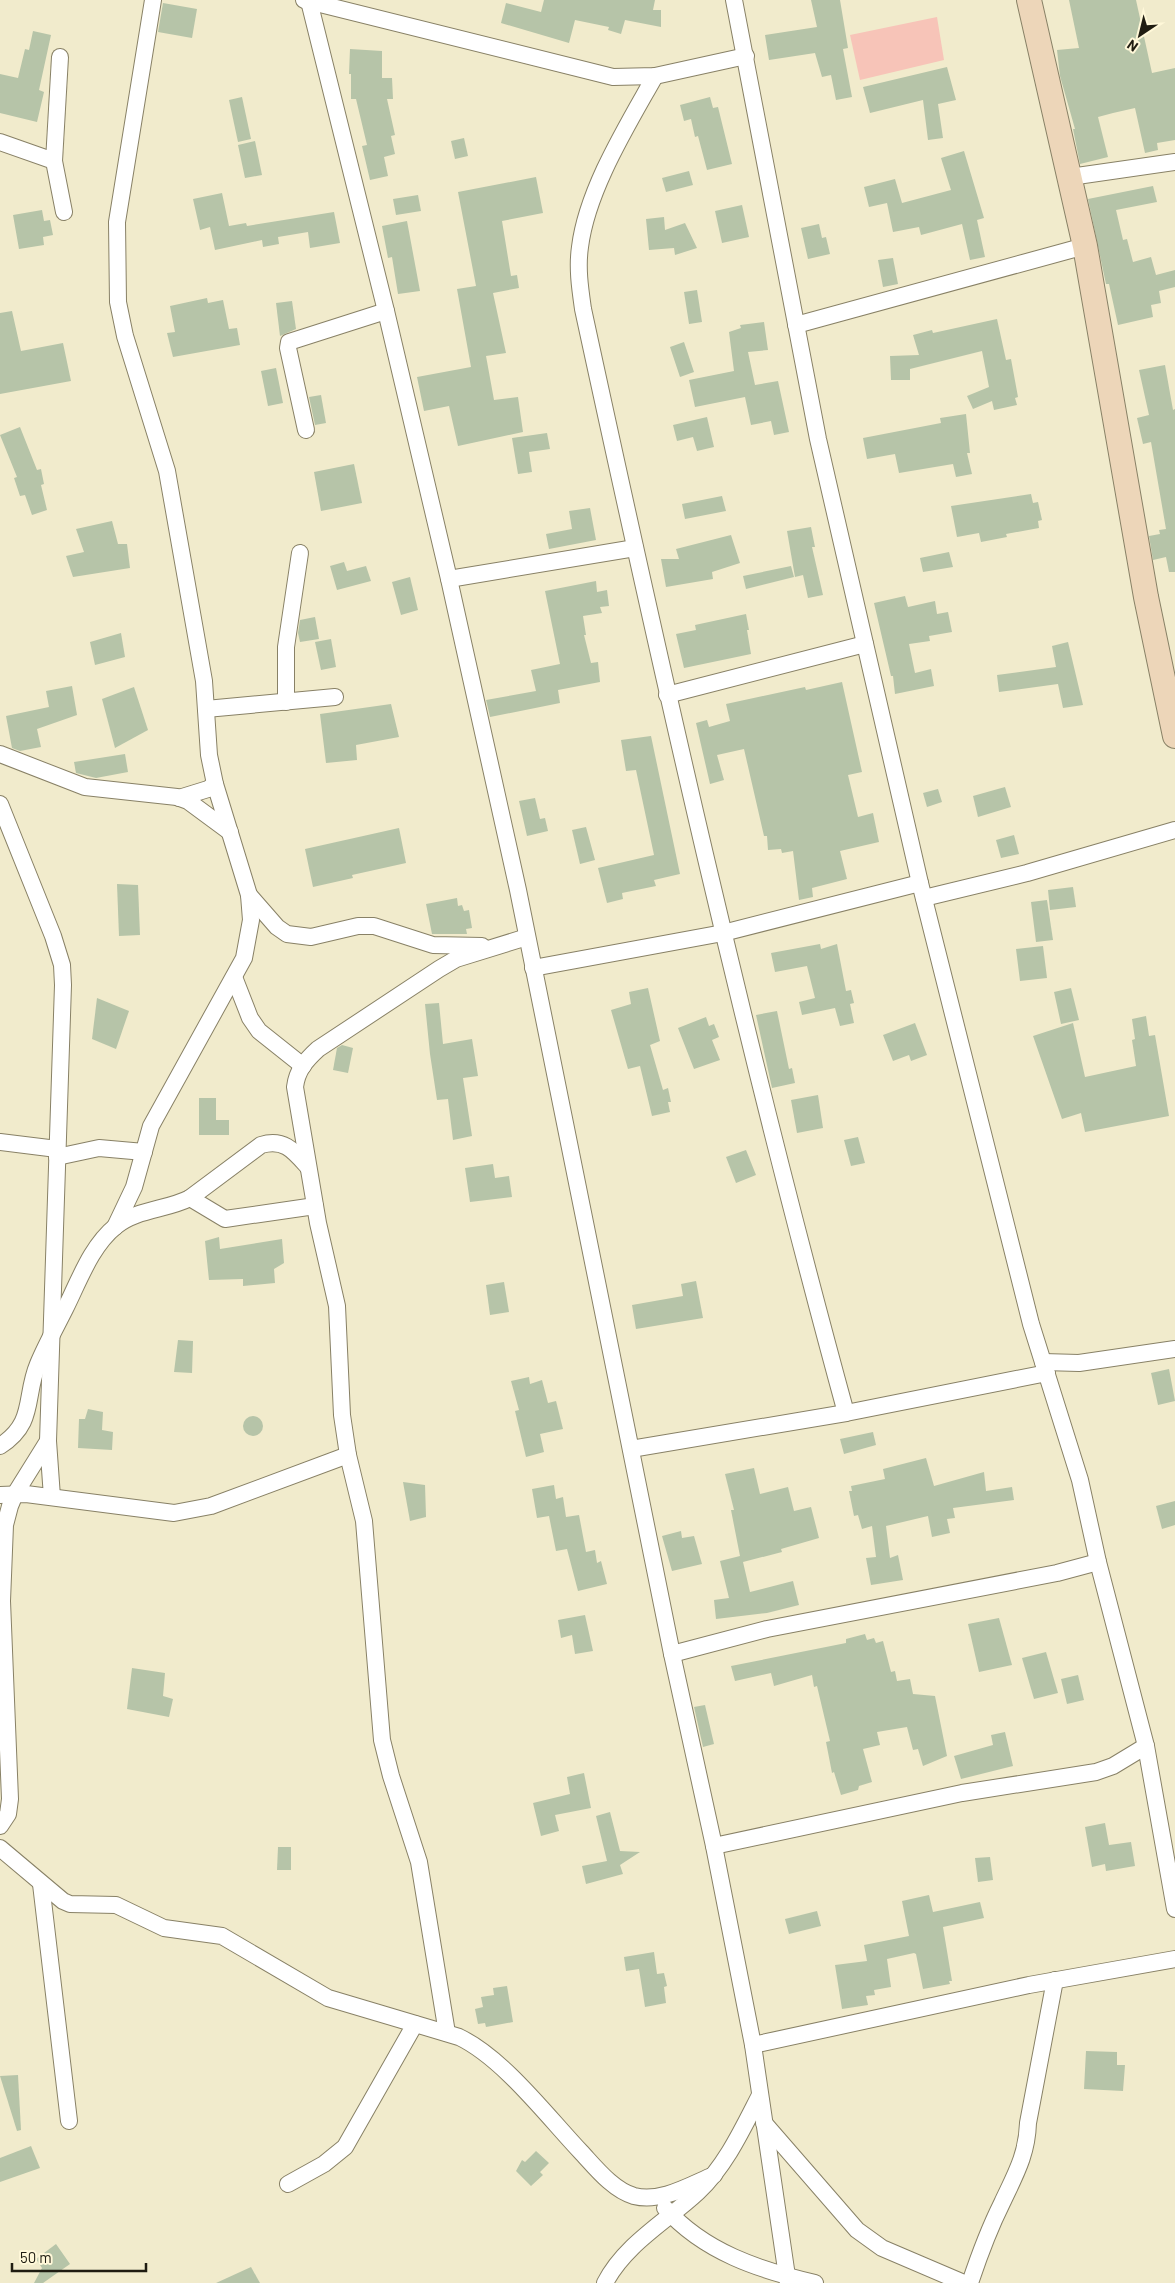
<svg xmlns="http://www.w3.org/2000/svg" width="1175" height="2283" viewBox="0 0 1175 2283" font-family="Barlow,sans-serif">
  <rect width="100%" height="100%" fill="#f1ebcc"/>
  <polygon fill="#f7c4b8" points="937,17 944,60 860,80 850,35"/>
  <g fill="#b6c4a8">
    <polygon points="544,0 655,0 653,10 661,10 661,27 625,20 621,34 608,30 609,27 575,20 569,43 501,23 506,3 541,12"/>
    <polygon points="811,0 840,0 848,48 843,49 852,97 836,100 831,75 822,77 815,53 769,60 765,35 817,27"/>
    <polygon points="1069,0 1136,0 1152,73 1175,68 1175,140 1157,143 1158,150 1145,153 1135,108 1113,113 1098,117 1108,157 1080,164 1073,129 1075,129 1060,76 1057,50 1079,48"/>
    <polygon points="163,3 197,9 192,38 158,32"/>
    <polygon points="33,31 51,35 39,90 44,92 37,122 0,113 0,74 18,78 25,49 29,50"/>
    <polygon points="350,49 382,51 382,78 392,78 393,99 387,99 395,135 391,136 395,154 384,157 388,176 370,180 362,146 367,145 356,99 351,99 351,74 349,74"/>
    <polygon points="947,67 956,100 938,104 943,138 928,140 923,100 870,113 863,87"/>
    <polygon points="242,97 251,139 238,142 229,100"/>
    <polygon points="710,97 713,108 718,107 732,164 707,170 698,136 695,137 691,119 684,121 680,105"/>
    <polygon points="464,138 468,156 455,159 451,141"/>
    <polygon points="255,141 262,175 245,178 238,145"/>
    <polygon points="964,151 984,218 977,220 985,257 970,260 962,224 921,235 919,227 893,232 887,203 869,207 864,187 895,179 902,203 951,190 941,158"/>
    <polygon points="689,171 693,185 666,192 662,178"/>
    <polygon points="536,177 543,213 502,221 511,276 517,275 519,288 493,293 506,353 486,356 494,400 518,397 523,432 458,446 449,406 424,411 417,377 471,367 457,289 476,286 458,192"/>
    <polygon points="1153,186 1157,202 1116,210 1123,240 1127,239 1133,262 1151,257 1156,275 1175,270 1175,287 1159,291 1161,303 1151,305 1153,317 1118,325 1109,284 1106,284 1088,199"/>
    <polygon points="222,193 229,226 246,223 247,226 334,212 340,243 310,248 308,232 278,237 279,244 263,247 262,240 215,250 210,227 200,230 193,199"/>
    <polygon points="418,195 421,211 396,215 393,199"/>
    <polygon points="742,205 749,237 722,243 715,211"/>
    <polygon points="42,210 44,221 50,220 53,235 43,237 44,245 19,249 13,215"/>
    <polygon points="664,217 665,230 685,223 697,248 675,255 674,248 649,250 646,219"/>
    <polygon points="407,221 420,291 398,294 392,257 388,258 382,226"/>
    <polygon points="819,224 822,238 826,237 830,254 808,259 801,228"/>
    <polygon points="893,258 898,284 883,287 878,260"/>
    <polygon points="697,290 702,322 689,324 684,292"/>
    <polygon points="207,298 208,303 223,300 229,329 237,328 240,345 173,357 167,333 175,332 170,306"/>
    <polygon points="292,301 296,329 280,336 276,303"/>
    <polygon points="12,311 21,351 63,343 71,381 0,394 0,313"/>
    <polygon points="997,319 1006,360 1011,359 1018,397 1015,398 1017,405 994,410 992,401 973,409 967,396 989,387 982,351 910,369 910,380 891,380 890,356 919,355 913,335 932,330 933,333"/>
    <polygon points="764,322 768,350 748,352 755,385 778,381 789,432 774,435 771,421 751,425 745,397 695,407 689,380 734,371 729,332 741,328 740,325"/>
    <polygon points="684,342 694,372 680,377 670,347"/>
    <polygon points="1165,365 1173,410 1175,409 1175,572 1169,572 1166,557 1153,560 1149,536 1160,534 1159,530 1166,529 1151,442 1143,444 1137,418 1149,415 1139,370"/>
    <polygon points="276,368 283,403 268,406 261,371"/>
    <polygon points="321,395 326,423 315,425 309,397"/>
    <polygon points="966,414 970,453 967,453 972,474 956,477 953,464 899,473 895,454 867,459 863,438 941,423 940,418"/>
    <polygon points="707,417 714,447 697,451 693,437 677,441 673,425"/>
    <polygon points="20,427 37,470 41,469 44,484 41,485 47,510 32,515 25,495 20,496 14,478 17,477 0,435"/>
    <polygon points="547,433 550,449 529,452 532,472 518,474 512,438"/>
    <polygon points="354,464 362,503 321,511 314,472"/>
    <polygon points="1031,494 1033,503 1038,502 1042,520 1038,521 1039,528 1006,534 1007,537 981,542 979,533 957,537 951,506"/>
    <polygon points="722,496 726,511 685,519 682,504"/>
    <polygon points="590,508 596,540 549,549 546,534 572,529 569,511"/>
    <polygon points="112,521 118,544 127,544 130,568 73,577 66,556 84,552 76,529"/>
    <polygon points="811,527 815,547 812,547 823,595 808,598 803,575 795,577 787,531"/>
    <polygon points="731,535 740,563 712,572 713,579 666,587 661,559 679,559 676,549"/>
    <polygon points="949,552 953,567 923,572 920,558"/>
    <polygon points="344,562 347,571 366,566 371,581 337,590 330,566"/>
    <polygon points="791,566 794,577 746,589 743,576"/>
    <polygon points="410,577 418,610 401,615 392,582"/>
    <polygon points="596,581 597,592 607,590 609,606 600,607 602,613 583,616 586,635 584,635 591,663 598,662 600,682 558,690 560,703 490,717 486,700 536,691 531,670 560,664 545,591"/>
    <polygon points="905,596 908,607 935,601 937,614 948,612 952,632 929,636 930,641 909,644 915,673 931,669 934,686 895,694 893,676 891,676 874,603"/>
    <polygon points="746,614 749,630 747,630 751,654 684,668 676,634 696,630 695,625"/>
    <polygon points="315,617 319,639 300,642 298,633 300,620"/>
    <polygon points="121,633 125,657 95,665 90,642"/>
    <polygon points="331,639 336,667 321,670 315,642"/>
    <polygon points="1068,642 1083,705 1063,708 1058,684 999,692 997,675 1056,667 1052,646"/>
    <polygon points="842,682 862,772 848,775 858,817 873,813 879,842 840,851 847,879 812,888 813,897 799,900 793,851 782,853 781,849 768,850 767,836 764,836 744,749 717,755 724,780 710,784 696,723 707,720 709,727 730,721 726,704 805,687 806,690"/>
    <polygon points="72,686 77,715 37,729 41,747 20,751 12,748 6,716 49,707 46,691"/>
    <polygon points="134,687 148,730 115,748 102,699"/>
    <polygon points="391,704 399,737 356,745 357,760 326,763 320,714"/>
    <polygon points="651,736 680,874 654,880 656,886 622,893 623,899 607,903 598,868 654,855 636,770 626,771 621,740"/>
    <polygon points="125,754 128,772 96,778 76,773 74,762"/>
    <polygon points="1005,787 1011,807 978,817 973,796"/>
    <polygon points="938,789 942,802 927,807 923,793"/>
    <polygon points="535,798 540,819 545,818 548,831 527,836 519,801"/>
    <polygon points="586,827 595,860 580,864 572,830"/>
    <polygon points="399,828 406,863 352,875 353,878 313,887 305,849"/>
    <polygon points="1014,835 1019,854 1001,858 996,840"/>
    <polygon points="117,884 138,885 140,935 119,936"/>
    <polygon points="1073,887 1076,907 1050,910 1048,890"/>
    <polygon points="457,898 458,906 462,905 464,911 469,910 472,928 466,929 467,934 432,934 426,904"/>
    <polygon points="1047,900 1053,940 1036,942 1031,902"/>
    <polygon points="820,944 821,949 837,944 846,991 851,990 854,1003 850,1004 854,1023 840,1026 835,1008 802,1015 799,1002 815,998 807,966 775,972 771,953"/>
    <polygon points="1043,946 1047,978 1020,981 1016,949"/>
    <polygon points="648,988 660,1041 650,1045 663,1090 668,1088 671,1102 668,1102 670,1112 652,1116 640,1066 628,1069 611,1010 631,1004 629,992"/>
    <polygon points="1071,988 1079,1020 1061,1024 1054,992"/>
    <polygon points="97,998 129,1011 116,1049 92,1039"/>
    <polygon points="439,1003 443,1044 472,1039 478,1076 463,1078 472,1136 453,1140 448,1099 437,1100 430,1054 425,1004"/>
    <polygon points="777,1011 789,1069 792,1068 795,1083 772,1088 756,1015"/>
    <polygon points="1146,1016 1149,1036 1155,1035 1169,1116 1085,1132 1081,1113 1062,1119 1033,1036 1073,1023 1085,1077 1136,1066 1132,1040 1135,1039 1132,1019"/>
    <polygon points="706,1017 709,1026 714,1024 719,1037 712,1040 720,1060 694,1069 678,1028"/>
    <polygon points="915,1023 927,1055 911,1061 909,1055 893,1061 883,1035"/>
    <polygon points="342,1045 353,1048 348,1073 333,1070 337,1048"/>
    <polygon points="818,1095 823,1128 797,1133 791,1100"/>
    <polygon points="199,1098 216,1098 216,1120 229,1120 229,1135 199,1135"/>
    <polygon points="858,1137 865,1163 851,1166 844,1140"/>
    <polygon points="746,1150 756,1175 736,1183 726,1157"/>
    <polygon points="493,1164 495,1178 509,1176 512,1197 470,1202 465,1168"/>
    <polygon points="219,1237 220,1249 282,1239 284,1263 274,1269 275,1283 243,1286 243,1279 209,1280 205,1241"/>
    <polygon points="696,1281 703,1318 636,1329 632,1305 683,1296 681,1284"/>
    <polygon points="504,1282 509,1312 490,1315 486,1285"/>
    <polygon points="178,1340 193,1341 192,1373 174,1372"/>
    <polygon points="1169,1369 1175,1401 1158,1405 1151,1373"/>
    <polygon points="529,1377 530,1384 542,1380 548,1403 556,1401 563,1429 540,1434 544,1452 526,1457 515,1411 519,1410 511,1381"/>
    <polygon points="88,1409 103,1412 102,1430 113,1432 112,1450 78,1448 79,1419 85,1419"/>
    <circle cx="253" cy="1426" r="10"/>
    <polygon points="873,1432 876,1445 844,1454 840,1439"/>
    <polygon points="926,1458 934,1486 984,1472 986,1491 1012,1487 1014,1500 953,1508 955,1518 947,1519 950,1533 932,1537 928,1516 886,1526 890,1558 898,1555 903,1580 871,1585 866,1558 876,1557 872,1526 862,1529 858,1515 854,1516 849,1491 852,1491 851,1486 885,1479 883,1469"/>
    <polygon points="754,1468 760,1494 788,1487 794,1511 811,1507 819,1538 781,1549 782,1552 743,1562 750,1592 793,1581 799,1605 767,1613 716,1619 714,1600 729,1598 720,1561 740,1556 731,1510 734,1510 725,1474"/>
    <polygon points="403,1482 425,1485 426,1517 410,1521"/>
    <polygon points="554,1485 556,1499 563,1497 566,1517 579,1515 586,1552 595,1550 597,1563 601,1561 607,1584 578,1591 567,1549 556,1551 549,1516 537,1518 532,1489"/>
    <polygon points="1175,1501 1175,1525 1162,1529 1156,1506"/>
    <polygon points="681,1531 682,1538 694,1536 702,1564 672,1571 662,1536"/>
    <polygon points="585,1615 593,1651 575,1654 572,1635 561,1638 558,1620"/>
    <polygon points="999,1618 1012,1665 979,1672 968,1624"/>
    <polygon points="865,1634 867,1640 874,1638 876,1643 883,1641 891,1672 895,1671 897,1681 910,1679 913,1694 935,1696 947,1756 923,1766 918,1749 913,1750 907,1727 877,1732 880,1745 863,1749 872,1782 859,1786 858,1790 841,1795 834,1772 832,1773 826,1742 830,1741 817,1686 814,1687 812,1675 774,1686 771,1673 735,1681 731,1666 846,1643 846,1639"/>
    <polygon points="1046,1652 1058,1693 1034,1699 1022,1658"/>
    <polygon points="132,1668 165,1673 163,1696 173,1699 169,1717 127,1709"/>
    <polygon points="1078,1675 1084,1700 1067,1704 1061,1679"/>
    <polygon points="705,1705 714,1744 703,1747 694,1707"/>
    <polygon points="1005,1732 1013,1766 961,1779 954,1756 993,1745 991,1735"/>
    <polygon points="584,1773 591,1808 555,1815 559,1831 541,1836 533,1803 570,1794 567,1777"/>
    <polygon points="610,1812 620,1851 640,1852 620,1865 623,1874 586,1884 582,1866 607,1861 596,1816"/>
    <polygon points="1105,1823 1109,1845 1131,1842 1135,1866 1106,1871 1105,1864 1092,1867 1085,1827"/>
    <polygon points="278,1847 291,1847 291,1870 277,1870"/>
    <polygon points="990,1857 993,1880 978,1882 975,1858"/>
    <polygon points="929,1895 933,1912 980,1902 984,1918 943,1927 952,1981 949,1981 950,1984 923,1989 916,1954 914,1953 887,1959 891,1987 874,1990 875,1995 866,1996 868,2005 842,2009 835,1965 867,1961 864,1945 909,1936 902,1901"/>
    <polygon points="817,1911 821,1926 789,1934 785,1919"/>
    <polygon points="654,1952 657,1974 664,1973 667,1986 664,1987 666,2003 645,2007 639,1969 626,1971 624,1957"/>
    <polygon points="507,1986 513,2022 486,2027 485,2023 478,2024 475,2009 483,2007 481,1997 494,1995 493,1988"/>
    <polygon points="1086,2051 1117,2052 1117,2065 1125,2065 1123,2091 1084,2089"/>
    <polygon points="18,2075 21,2130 17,2131 0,2076"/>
    <polygon points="31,2146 40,2168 0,2182 0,2158"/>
    <polygon points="536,2151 549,2163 540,2172 543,2175 531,2186 516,2171 522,2160 525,2162"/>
    <polygon points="56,2244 70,2264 43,2283 34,2283 42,2268 36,2259"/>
    <polygon points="251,2267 260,2283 216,2283"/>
  </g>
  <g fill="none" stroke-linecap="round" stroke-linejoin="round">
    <g stroke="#888166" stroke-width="18">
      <g id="minor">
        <polyline points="304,0 613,77 655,76 746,56"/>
        <polyline points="734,0 818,439 920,883 1031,1324 1080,1480 1098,1562 1146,1746 1175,1909"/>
        <polyline points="309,1 386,311 449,579 518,890 672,1654 714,1846 753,2045 788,2283"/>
        <path d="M 655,76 C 627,126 587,190 580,247 C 577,268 580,288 583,309 C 663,679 746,1048 846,1413"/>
        <polyline points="0,142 54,161 64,212"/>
        <polyline points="54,161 60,57"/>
        <polyline points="1070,177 1175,162"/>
        <polyline points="796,325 1085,246"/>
        <polyline points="306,430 288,348 289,342 386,311"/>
        <polyline points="449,579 635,548"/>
        <polyline points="667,695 865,644"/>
        <polyline points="286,702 286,647 300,553"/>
        <polyline points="206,709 335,697"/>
        <polyline points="0,754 85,787 177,797 188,801 230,832"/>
        <polyline points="179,798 208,789 215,784"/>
        <polyline points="0,804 53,936 62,965 63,985 48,1441 52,1497"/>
        <polyline points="249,895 277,927 287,934 311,937 358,926 374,926 433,945 482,946"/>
        <polyline points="924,898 1027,873 1175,830"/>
        <polyline points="533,968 723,933 920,883"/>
        <polyline points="234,977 250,1018 259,1031 303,1066"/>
        <polyline points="0,1142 57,1149"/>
        <polyline points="57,1157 99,1148 144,1152"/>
        <polyline points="190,1198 225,1219 315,1206"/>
        <polyline points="115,1227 134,1187 151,1126 244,958 251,920 249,895 215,784 209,755 204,681 167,471 125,336 118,302 117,222 153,0"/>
        <polyline points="1043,1362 1079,1363 1175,1349"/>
        <path d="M 0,1446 C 36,1423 24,1397 38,1364 C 46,1345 56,1327 65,1309 C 79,1281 91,1246 116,1226 C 137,1209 167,1210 190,1198 L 261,1145 C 284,1138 294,1151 308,1167"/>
        <polyline points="631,1449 846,1413 1047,1373"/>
        <polyline points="0,1495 26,1494 174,1513 211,1506 348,1455"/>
        <polyline points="672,1654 767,1629 1057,1573 1098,1562"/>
        <polyline points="0,1826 8,1814 10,1799 2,1601 5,1525 10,1506 15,1494 48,1441"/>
        <polyline points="714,1846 962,1793 1096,1772 1113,1766 1146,1746"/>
        <path d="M 0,1848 L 63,1901 L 70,1904 L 116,1905 L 164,1928 L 222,1936 L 328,1998 L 459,2037 C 503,2058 547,2116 581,2152 C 595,2167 613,2190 634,2196 C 661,2203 690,2185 714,2175"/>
        <polyline points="41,1884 69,2121"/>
        <path d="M 447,2033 L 419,1862 L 391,1776 L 382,1740 L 364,1521 L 348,1455 L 342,1415 L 337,1306 L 318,1223 L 295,1087 C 297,1070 306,1060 318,1049 L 439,969 L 456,959 L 527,937"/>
        <polyline points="753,2045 1029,1985 1175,1959"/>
        <polyline points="764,2123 857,2230 882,2248 964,2283"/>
        <polyline points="288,2184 324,2164 345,2147 415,2024"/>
        <path d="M 665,2208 C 704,2252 759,2270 815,2283"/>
        <path d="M 605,2283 C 625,2244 667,2221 698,2192 C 726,2165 742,2130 760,2095"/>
        <path d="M 970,2283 C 979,2256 989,2229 1002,2203 C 1015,2175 1027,2155 1028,2123 L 1055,1980"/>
      </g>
    </g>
    <g stroke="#888166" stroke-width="26">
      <polyline id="secondary" points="1029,0 1085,246 1146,597 1175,736"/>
    </g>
    <use href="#minor" stroke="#fff" stroke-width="16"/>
    <use href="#secondary" stroke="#edd6b9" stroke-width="24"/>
  </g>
  <g transform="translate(1140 35) rotate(215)" stroke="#fff8d9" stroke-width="4" paint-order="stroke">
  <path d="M0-4L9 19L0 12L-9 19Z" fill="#1f1c11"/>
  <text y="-8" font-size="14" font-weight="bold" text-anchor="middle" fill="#1f1c11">N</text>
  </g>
  <path d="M12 2263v8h134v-8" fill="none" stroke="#1f1c11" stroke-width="2.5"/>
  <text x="20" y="2263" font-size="15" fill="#1f1c11" stroke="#fff8d9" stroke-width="4" paint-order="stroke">50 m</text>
</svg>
